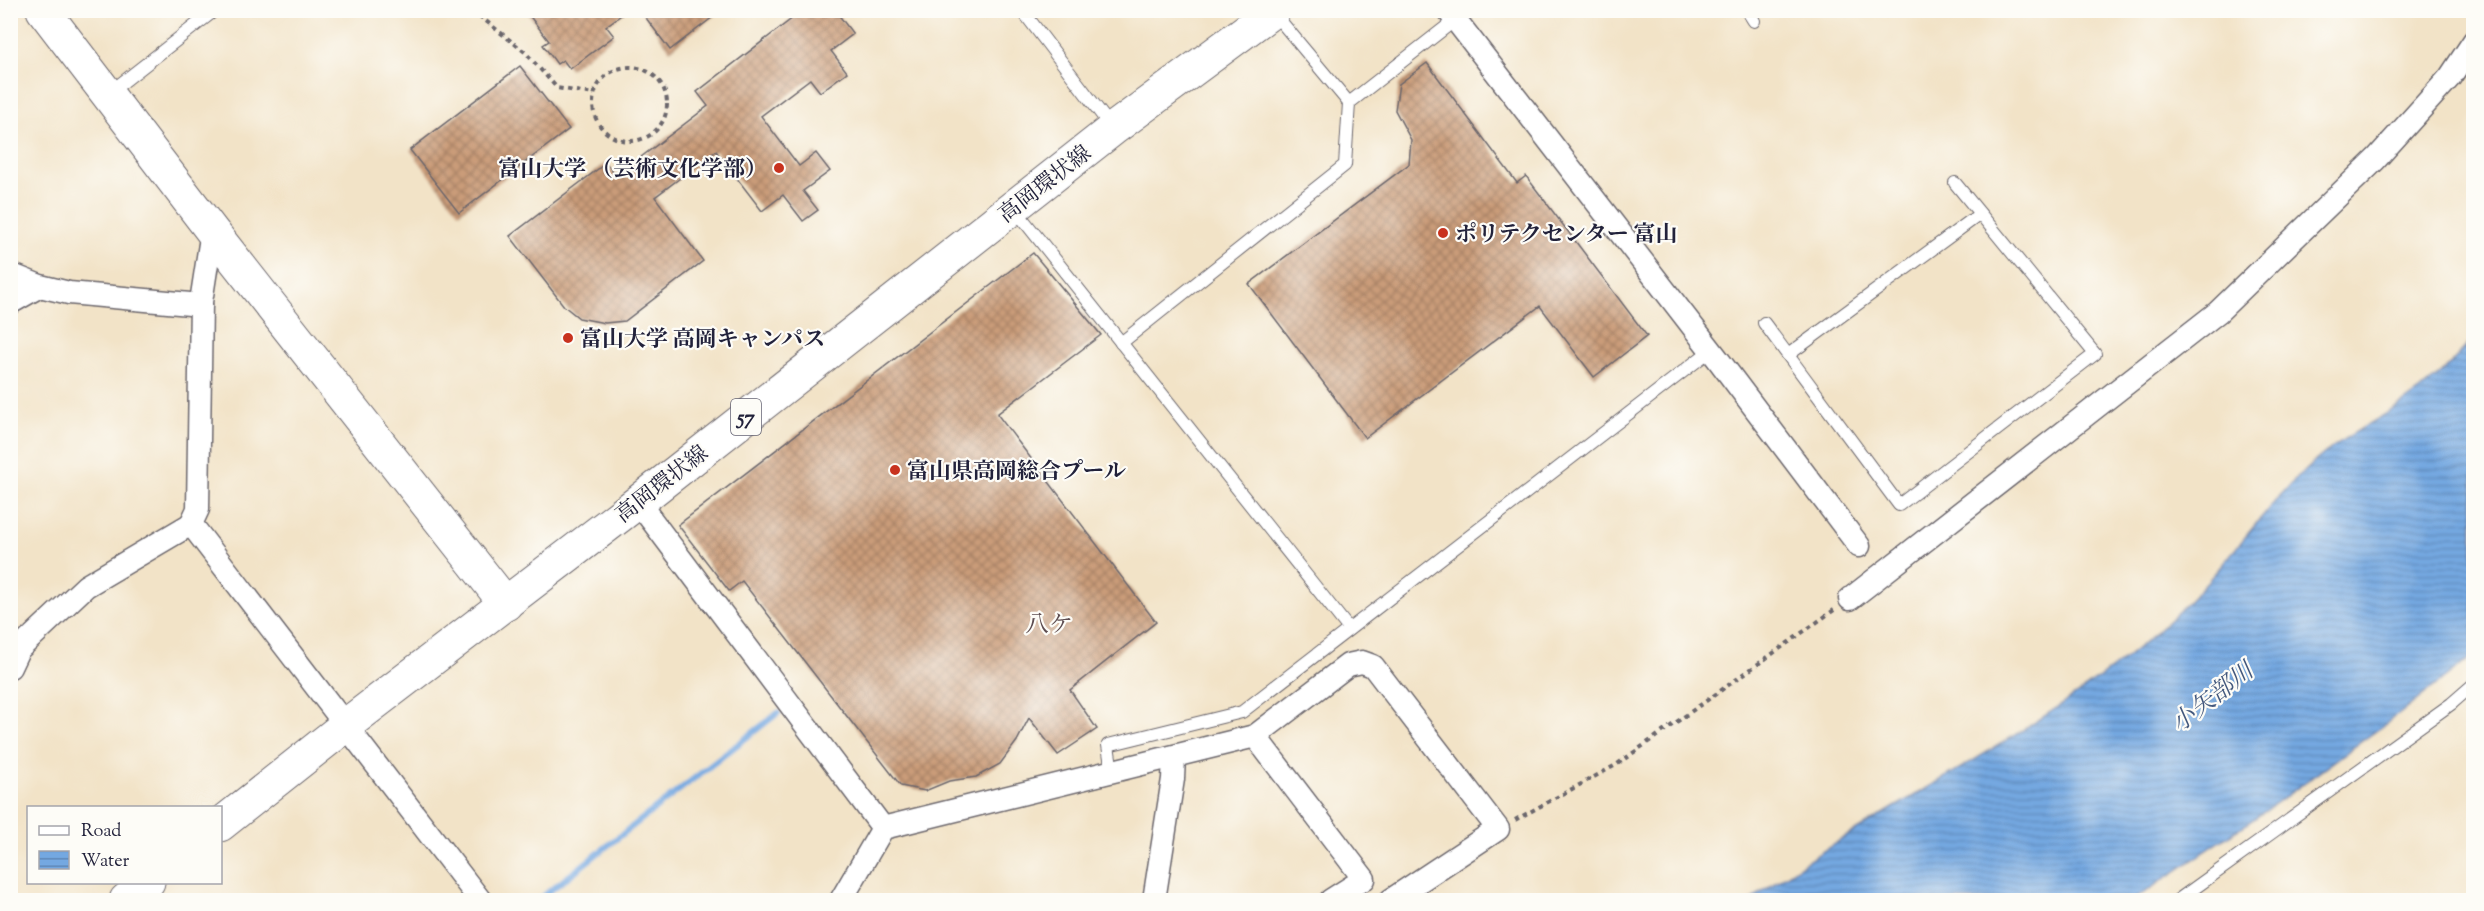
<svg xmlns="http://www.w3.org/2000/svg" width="2484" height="911" viewBox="0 0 2484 911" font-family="'Sorts Mill Goudy','Noto Serif JP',serif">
  <defs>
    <pattern id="water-rules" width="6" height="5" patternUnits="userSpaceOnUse" patternTransform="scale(1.5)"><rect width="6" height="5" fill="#74a8e1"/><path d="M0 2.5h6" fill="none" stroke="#5f88b8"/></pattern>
    <pattern id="building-cross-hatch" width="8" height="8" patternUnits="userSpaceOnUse" patternTransform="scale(1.5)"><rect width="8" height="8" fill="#ca9c79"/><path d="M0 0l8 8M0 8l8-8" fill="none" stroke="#a47f64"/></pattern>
  </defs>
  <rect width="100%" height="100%" fill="#fdfcf7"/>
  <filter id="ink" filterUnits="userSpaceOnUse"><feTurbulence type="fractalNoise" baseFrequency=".0167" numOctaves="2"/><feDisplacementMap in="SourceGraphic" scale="12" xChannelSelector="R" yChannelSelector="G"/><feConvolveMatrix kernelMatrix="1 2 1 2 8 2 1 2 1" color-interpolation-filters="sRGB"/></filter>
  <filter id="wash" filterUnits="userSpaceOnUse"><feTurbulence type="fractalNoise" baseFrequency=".008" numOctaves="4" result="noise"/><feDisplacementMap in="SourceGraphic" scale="24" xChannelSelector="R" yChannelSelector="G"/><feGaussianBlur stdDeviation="1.35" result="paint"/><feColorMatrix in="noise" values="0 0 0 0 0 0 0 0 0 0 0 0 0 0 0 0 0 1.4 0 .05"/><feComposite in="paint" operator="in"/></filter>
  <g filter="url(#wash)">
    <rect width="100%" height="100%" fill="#f2e3c7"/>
    <path fill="url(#water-rules)" stroke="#4b658e" stroke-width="1.5" d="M 2473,339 L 2473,656 L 2402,712 L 2267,810 L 2133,900 L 1751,900 C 1863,818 1990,759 2102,676 C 2139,649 2175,617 2205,584 C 2244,542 2276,493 2320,457 C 2348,433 2383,418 2413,396 C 2436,380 2455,359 2473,339 Z"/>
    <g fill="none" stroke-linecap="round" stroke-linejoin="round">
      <polyline stroke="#74a8e1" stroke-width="6" points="538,900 778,713"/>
    </g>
    <g id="blocks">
      <g fill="url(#building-cross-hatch)">
        <polygon points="525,10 628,10 606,26 614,36 570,69 563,60 557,64 543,45 549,41"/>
        <polygon points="640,10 722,10 670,50"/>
        <polygon points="789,10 835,10 853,34 831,51 847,72 820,92 810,79 761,116 799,166 816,153 830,171 803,191 818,210 803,221 783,195 762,211 716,151 655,197 703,261 625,321 605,323 579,318 564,306 510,236 606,163 616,176 708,106 697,92 794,17"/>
        <polygon points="1427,63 1517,183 1526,176 1647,336 1594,377 1540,306 1365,438 1249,284 1409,164 1411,140 1395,110 1399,84"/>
        <polygon points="520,66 569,129 459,213 410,150"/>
        <polygon points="1033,253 1101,335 997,414 1156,622 1070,690 1097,729 1058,755 1029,718 1017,741 1000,764 976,777 949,781 925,791 901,786 742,581 729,591 678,525"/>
      </g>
    </g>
  </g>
  <g filter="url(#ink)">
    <use href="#blocks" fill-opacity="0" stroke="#6b666c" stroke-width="1.5"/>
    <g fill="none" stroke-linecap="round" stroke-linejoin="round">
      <g stroke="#6b666c" stroke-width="14">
        <g id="lane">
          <polyline points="1022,10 1112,128"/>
          <polyline points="1747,10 1754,21"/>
          <polyline points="1273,12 1349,103"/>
          <polyline points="109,93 215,10"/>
          <polyline points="1014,208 1349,629"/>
          <polyline points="1764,323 1899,505 2095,354 1955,183"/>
          <polyline points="1121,343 1345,165 1349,103 1455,20"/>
          <polyline points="1788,355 1980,214"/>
          <polyline points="1112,772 1108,745 1242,712 1711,350"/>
          <polyline points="2178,900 2451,704 2474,684"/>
        </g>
      </g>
      <g stroke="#6b666c" stroke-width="25">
        <g id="street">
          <polyline points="1448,10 1717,358 1859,546"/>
          <polyline points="212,231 201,302 198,509 191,524 480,900"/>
          <polyline points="10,274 40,286 69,293 201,305"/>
          <polyline points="10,303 40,286"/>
          <polyline points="638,502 883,828"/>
          <polyline points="1850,599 2218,312 2376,159 2450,77 2474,41"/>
          <polyline points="10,667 18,650 86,586 191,524"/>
          <polyline points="1255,736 1364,879 1331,900"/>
          <polyline points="841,900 883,828 1255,736 1348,665 1362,662 1373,666 1498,829 1391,900"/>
          <polyline points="1154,900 1173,779 1174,757"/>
        </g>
      </g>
      <g stroke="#6b666c" stroke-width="35">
        <polyline id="secondary" points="43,10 212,231 506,604"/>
      </g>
      <g stroke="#6b666c" stroke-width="35">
        <g id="primary">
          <polyline points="220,825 345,726 638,502 1113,129 1274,10"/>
          <polyline points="126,900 148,882"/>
        </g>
      </g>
      <g stroke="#6b666c" stroke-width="4" stroke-dasharray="4.5 4.5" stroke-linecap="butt">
        <polyline points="472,10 525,52 557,88 594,94"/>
        <circle cx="630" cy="104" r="37"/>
        <polyline points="1515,820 1616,765 1834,610"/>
      </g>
      <use href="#lane" stroke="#fff" stroke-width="12"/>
      <use href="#street" stroke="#fff" stroke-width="22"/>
      <use href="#secondary" stroke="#fff" stroke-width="33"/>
      <use href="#primary" stroke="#fff" stroke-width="33"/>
    </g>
  </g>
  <g fill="#c8321e" stroke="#fdfcf7" stroke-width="2">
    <circle cx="779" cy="168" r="6"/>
    <circle cx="1443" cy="233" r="6"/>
    <circle cx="568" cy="338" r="6"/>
    <circle cx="895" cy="470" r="6"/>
  </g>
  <g text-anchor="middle" stroke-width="4.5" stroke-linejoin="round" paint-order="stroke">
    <rect fill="#fdfcf7" stroke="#646373" stroke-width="1.5" x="731" y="399" width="30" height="36" rx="4.5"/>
    <g font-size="21" font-weight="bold" fill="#22223b">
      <text x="746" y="424">57</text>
    </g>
    <g font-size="22" font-weight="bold" fill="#22223b" stroke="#fdfcf7" text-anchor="start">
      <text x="767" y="176" text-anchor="end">富山大学 （芸術文化学部）</text>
      <text x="1455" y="241">ポリテクセンター 富山</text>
      <text x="580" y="346">富山大学 高岡キャンパス</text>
      <text x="907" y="478">富山県高岡総合プール</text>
    </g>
    <g font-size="22" fill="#22223b" stroke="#fdfcf7">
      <text transform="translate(1044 183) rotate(-38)" y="8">高岡環状線</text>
      <text transform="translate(661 483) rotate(-38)" y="8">高岡環状線</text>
    </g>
    <g font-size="24" fill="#5d4d51" stroke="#fdfcf7">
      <text x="1049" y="632">八ケ</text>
    </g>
    <g font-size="24" font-style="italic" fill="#43587d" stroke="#fdfcf7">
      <text transform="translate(2212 697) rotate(-38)" y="8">小矢部川</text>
    </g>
  </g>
  <rect width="2484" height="911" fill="none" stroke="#fdfcf7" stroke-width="36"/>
  <rect x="27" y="806" width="195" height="78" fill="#fdfcf7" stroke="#a5a5ac" stroke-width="1.5"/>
  <rect x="39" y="826" width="30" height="9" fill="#ffffff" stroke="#a5a5ac" stroke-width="1.5"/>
  <text x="81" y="836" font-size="18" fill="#22223b">Road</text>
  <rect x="39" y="851" width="30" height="18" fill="url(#water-rules)" stroke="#a5a5ac" stroke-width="1.5"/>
  <text x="81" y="866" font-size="18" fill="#22223b">Water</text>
</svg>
